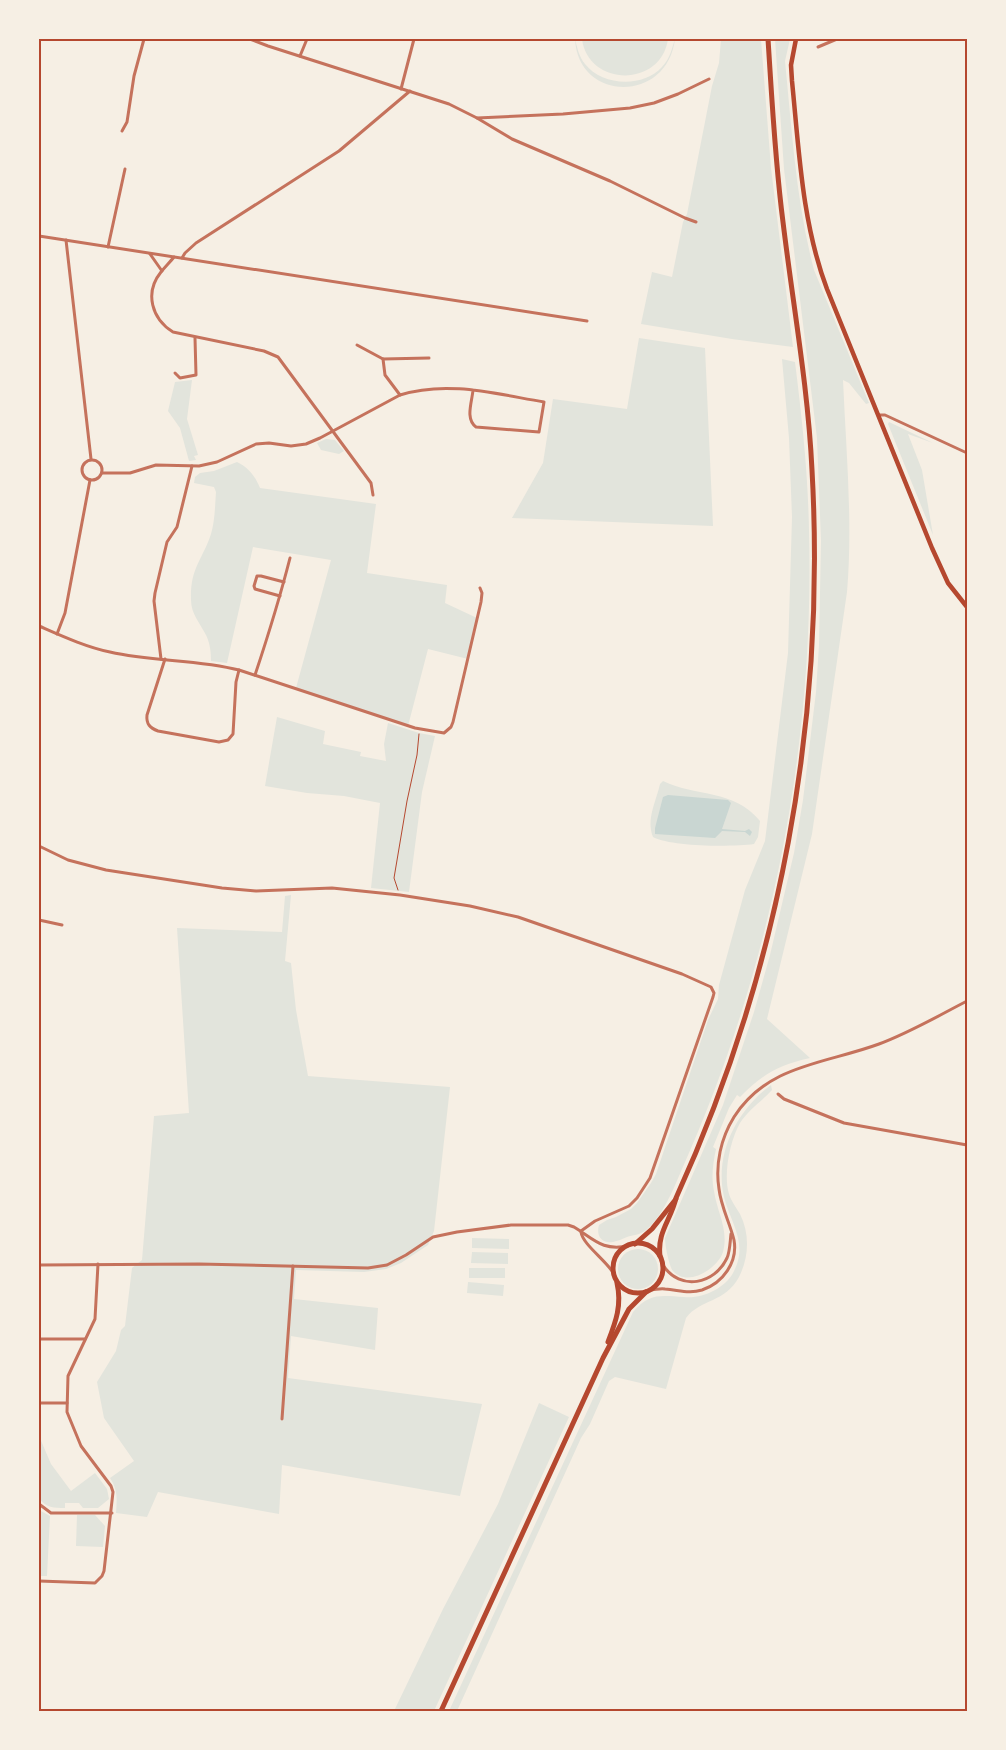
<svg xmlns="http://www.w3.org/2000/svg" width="1006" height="1750" viewBox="0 0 1006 1750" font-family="'Noto Sans',sans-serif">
  <rect width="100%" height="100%" fill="#f6efe4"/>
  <g fill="#e2e4dc">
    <path d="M 575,39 C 577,47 579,57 585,64 C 602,86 643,88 662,67 C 670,59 672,48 675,39 C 667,104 578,102 575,39 Z"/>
    <path d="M 582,39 L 668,39 C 661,88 588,87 582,39 Z"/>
    <polygon points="721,39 761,39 771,168 793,347 732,339 641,324 652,272 672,277 683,222 687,214 712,86 719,63"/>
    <path d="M 775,39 L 790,39 L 785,61 C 792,131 796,202 814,270 L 869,403 L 866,404 L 849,383 L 843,380 C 846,450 853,522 847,592 L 812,834 L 767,1019 L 810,1058 C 778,1065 763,1074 740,1097 L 737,1095 L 729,1108 L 713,1147 L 716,1149 C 713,1163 711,1177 714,1191 C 717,1212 729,1230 723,1252 C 718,1268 688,1288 673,1271 C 669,1266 665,1245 665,1238 L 723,1105 L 754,1012 L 770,955 L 794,853 L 803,800 L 816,692 L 819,645 L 821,541 L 817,438 L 784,169 Z"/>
    <polygon points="639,338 705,348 713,526 512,518 543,463 553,399 627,409"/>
    <path d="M 782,359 L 795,362 C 802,418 808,473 809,530 C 815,748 771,970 682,1169 C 673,1190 663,1216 645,1231 C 639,1235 633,1235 627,1237 C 622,1239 618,1241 613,1242 C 601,1244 596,1235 599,1225 L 607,1220 L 616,1217 L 631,1209 L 637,1203 L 651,1183 L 656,1174 L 708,1020 L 718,999 L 719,985 L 745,890 L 765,841 L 788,653 L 792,517 L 789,438 Z"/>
    <polygon points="192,380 187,419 198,455 194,456 196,460 189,461 180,428 168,411 175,382"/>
    <polygon points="889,422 933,443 908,434 922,470 933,535 888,424"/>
    <polygon points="326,439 335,440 344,451 339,454 321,450 317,443"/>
    <path d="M 237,462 C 249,468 255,476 260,488 L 376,504 L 367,573 L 447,585 L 445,603 L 477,618 L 468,659 L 428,649 L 408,726 L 296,688 L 331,560 L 253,547 L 227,663 L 211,661 C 211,652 210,643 206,635 C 200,623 191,614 191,600 C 190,568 202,561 211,534 C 215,521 215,505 216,492 L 214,487 L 194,483 L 195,477 L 200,473 L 214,471 Z"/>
    <polygon points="277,717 325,731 323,744 361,752 360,756 386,761 384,744 388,723 419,733 435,736 422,792 409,892 371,888 380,803 344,796 307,793 265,786"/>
    <path d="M 663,781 C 696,797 734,789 760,821 L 758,837 L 754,844 C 732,847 672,847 653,837 C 646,819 656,802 660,784 Z"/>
    <path d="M 291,895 L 285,961 L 291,963 L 296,1010 L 308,1076 L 450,1087 L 434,1231 L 428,1245 L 401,1263 L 386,1269 L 364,1272 L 296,1270 L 294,1299 L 378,1308 L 375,1350 L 291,1336 L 288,1378 L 482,1404 L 460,1496 L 282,1465 L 279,1514 L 158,1492 L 147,1517 L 116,1513 C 117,1500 118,1490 110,1478 L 134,1461 L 104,1418 L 97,1382 L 116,1351 L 121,1330 L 125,1326 L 132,1268 L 142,1260 L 154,1116 L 189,1113 L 177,928 L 282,932 L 285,896 Z"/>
    <path d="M 771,1085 L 772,1090 C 762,1101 748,1110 740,1123 C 730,1140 723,1175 729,1194 C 731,1201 736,1207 740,1214 C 750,1234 749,1257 739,1277 C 725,1303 700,1299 686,1318 L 666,1389 L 615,1377 L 609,1381 L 590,1424 L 581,1438 L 457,1711 L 449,1711 L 633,1312 C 650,1292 662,1296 684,1297 C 702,1299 724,1289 733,1273 C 749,1244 731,1224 724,1197 C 714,1154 737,1110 771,1085 Z"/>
    <polygon points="472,1238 509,1239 509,1249 472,1248"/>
    <circle cx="638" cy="1269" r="20"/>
    <polygon points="472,1252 508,1253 508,1264 471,1263"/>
    <rect x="469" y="1268" width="36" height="10"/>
    <polygon points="468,1282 504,1285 503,1296 467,1293"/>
    <polygon points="539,1403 569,1417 434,1711 394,1711 443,1609 498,1504"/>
    <path d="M 39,1436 L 51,1464 L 71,1491 L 95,1473 L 107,1489 L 109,1499 L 98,1508 L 83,1508 L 79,1503 L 65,1503 L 65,1508 C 54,1508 46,1508 39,1498 Z"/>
    <polygon points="39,1510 50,1516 47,1576 39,1576 39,1539 41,1539 41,1524 39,1522"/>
    <polygon points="77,1515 95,1515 105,1526 103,1547 76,1546"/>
  </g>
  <polygon fill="#c9d6d2" points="668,795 728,800 731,803 722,829 745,831 749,829 752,832 750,836 745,832 722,831 715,838 655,834 655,828 663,797"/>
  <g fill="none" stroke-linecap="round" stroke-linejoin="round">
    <polyline stroke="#b5482f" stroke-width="1" points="398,890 394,878 407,801 417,755 419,734"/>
    <g stroke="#c5725c" stroke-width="3">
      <polyline points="250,39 268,46 449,104 477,118 563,114 630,108 654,103 678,94 709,79"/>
      <polyline points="818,47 837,39"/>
      <polyline points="300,56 307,39"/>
      <polyline points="401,89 414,39"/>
      <polyline points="477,118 512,139 610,181 685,218 696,222"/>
      <polyline points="122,131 127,122 134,76 144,39"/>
      <polyline points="39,236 587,321"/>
      <polyline points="66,240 91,459"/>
      <polyline points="108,247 125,169"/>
      <polyline points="150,254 162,271"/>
      <path d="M 174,257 C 170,262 165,267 161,272 C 144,293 152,319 173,332 L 264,351 L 278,357 L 371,483 L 373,495"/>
      <polyline points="182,258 185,253 196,243 339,151 410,91"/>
      <polyline points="357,345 383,359 429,358"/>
      <polyline points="383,359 385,375 400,395"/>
      <polyline points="175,373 180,378 196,375 195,338"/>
      <polyline points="878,415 885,415 967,453"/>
      <circle cx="92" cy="470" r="10"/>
      <path d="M 102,473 L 130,473 L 156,465 L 199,466 L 217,462 L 256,444 L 269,443 L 291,446 L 306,444 L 320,438 L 400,395 C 447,380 496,394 544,402 L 539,432 L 476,427 C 465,419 472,402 473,390"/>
      <polyline points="280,596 255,589 254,586 257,576 261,576 284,582"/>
      <path d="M 39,626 C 62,636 86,647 110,652 C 153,662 197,659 239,670 L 415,728 L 444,733 L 451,727 L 453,722 L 481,602 L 482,593 L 480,588"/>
      <polyline points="57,634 65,613 90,480"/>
      <polyline points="161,659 154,601 155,593 167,542 177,527 192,466"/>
      <path d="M 165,659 L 147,715 C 146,724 150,728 158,731 L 219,742 L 228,740 L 233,734 L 236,682 L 239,670"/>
      <path d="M 255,675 C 268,636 280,597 290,558"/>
      <polyline points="39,846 68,860 106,870 222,888 256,891 332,888 400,895 470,906 518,917 682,974 711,987 714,993 713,997 650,1178 637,1198 629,1206 595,1221 581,1231"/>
      <polyline points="39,920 62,925"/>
      <polyline points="778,1094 784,1099 844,1123 967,1145"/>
      <path d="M 581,1232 C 583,1245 606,1260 614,1274"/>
      <path d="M 39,1265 L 199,1264 L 368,1268 L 387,1265 L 406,1255 L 433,1237 L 457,1232 L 511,1225 L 568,1225 L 574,1227 C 595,1240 602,1251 628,1246"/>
      <path d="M 663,1265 C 680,1292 715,1284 727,1258 C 730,1251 730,1242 731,1234"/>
      <path d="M 650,1290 C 655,1290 660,1288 665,1289 C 679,1290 689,1294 702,1290 C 723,1283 738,1262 734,1240 C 730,1223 721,1207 719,1189 C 715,1164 721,1138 734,1117 C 768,1064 825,1064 879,1044 C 909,1033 938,1016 967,1001"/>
      <polyline points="39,1339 85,1339"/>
      <polyline points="39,1403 67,1403"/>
      <polyline points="282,1419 293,1266"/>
      <polyline points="39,1504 51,1513 112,1513"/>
      <polyline points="39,1581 95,1583 102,1576 104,1571 113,1492 111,1486 81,1446 67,1412 68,1376 95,1319 98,1264"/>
    </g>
    <path stroke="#b5482f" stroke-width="4.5" d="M 796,39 L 791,65 L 792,81 C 799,150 802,223 827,289 L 932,548 L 948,583 L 967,607"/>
    <g stroke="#b5482f" stroke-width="5">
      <circle cx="638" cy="1268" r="25"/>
      <polyline points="635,1244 652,1229 676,1199"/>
      <path d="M 660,1256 C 657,1232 671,1220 676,1198 C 780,970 826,720 812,470 C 808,387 793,305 783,222 C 775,161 772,100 768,39"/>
      <path d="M 608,1342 C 616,1321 622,1305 617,1283"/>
      <polyline points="441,1711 603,1358 629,1309 646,1292"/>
    </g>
  </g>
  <rect width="1006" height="1750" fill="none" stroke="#f6efe4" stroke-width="80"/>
  <rect x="40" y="40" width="926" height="1670" fill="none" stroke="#b5482f" stroke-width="2"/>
</svg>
